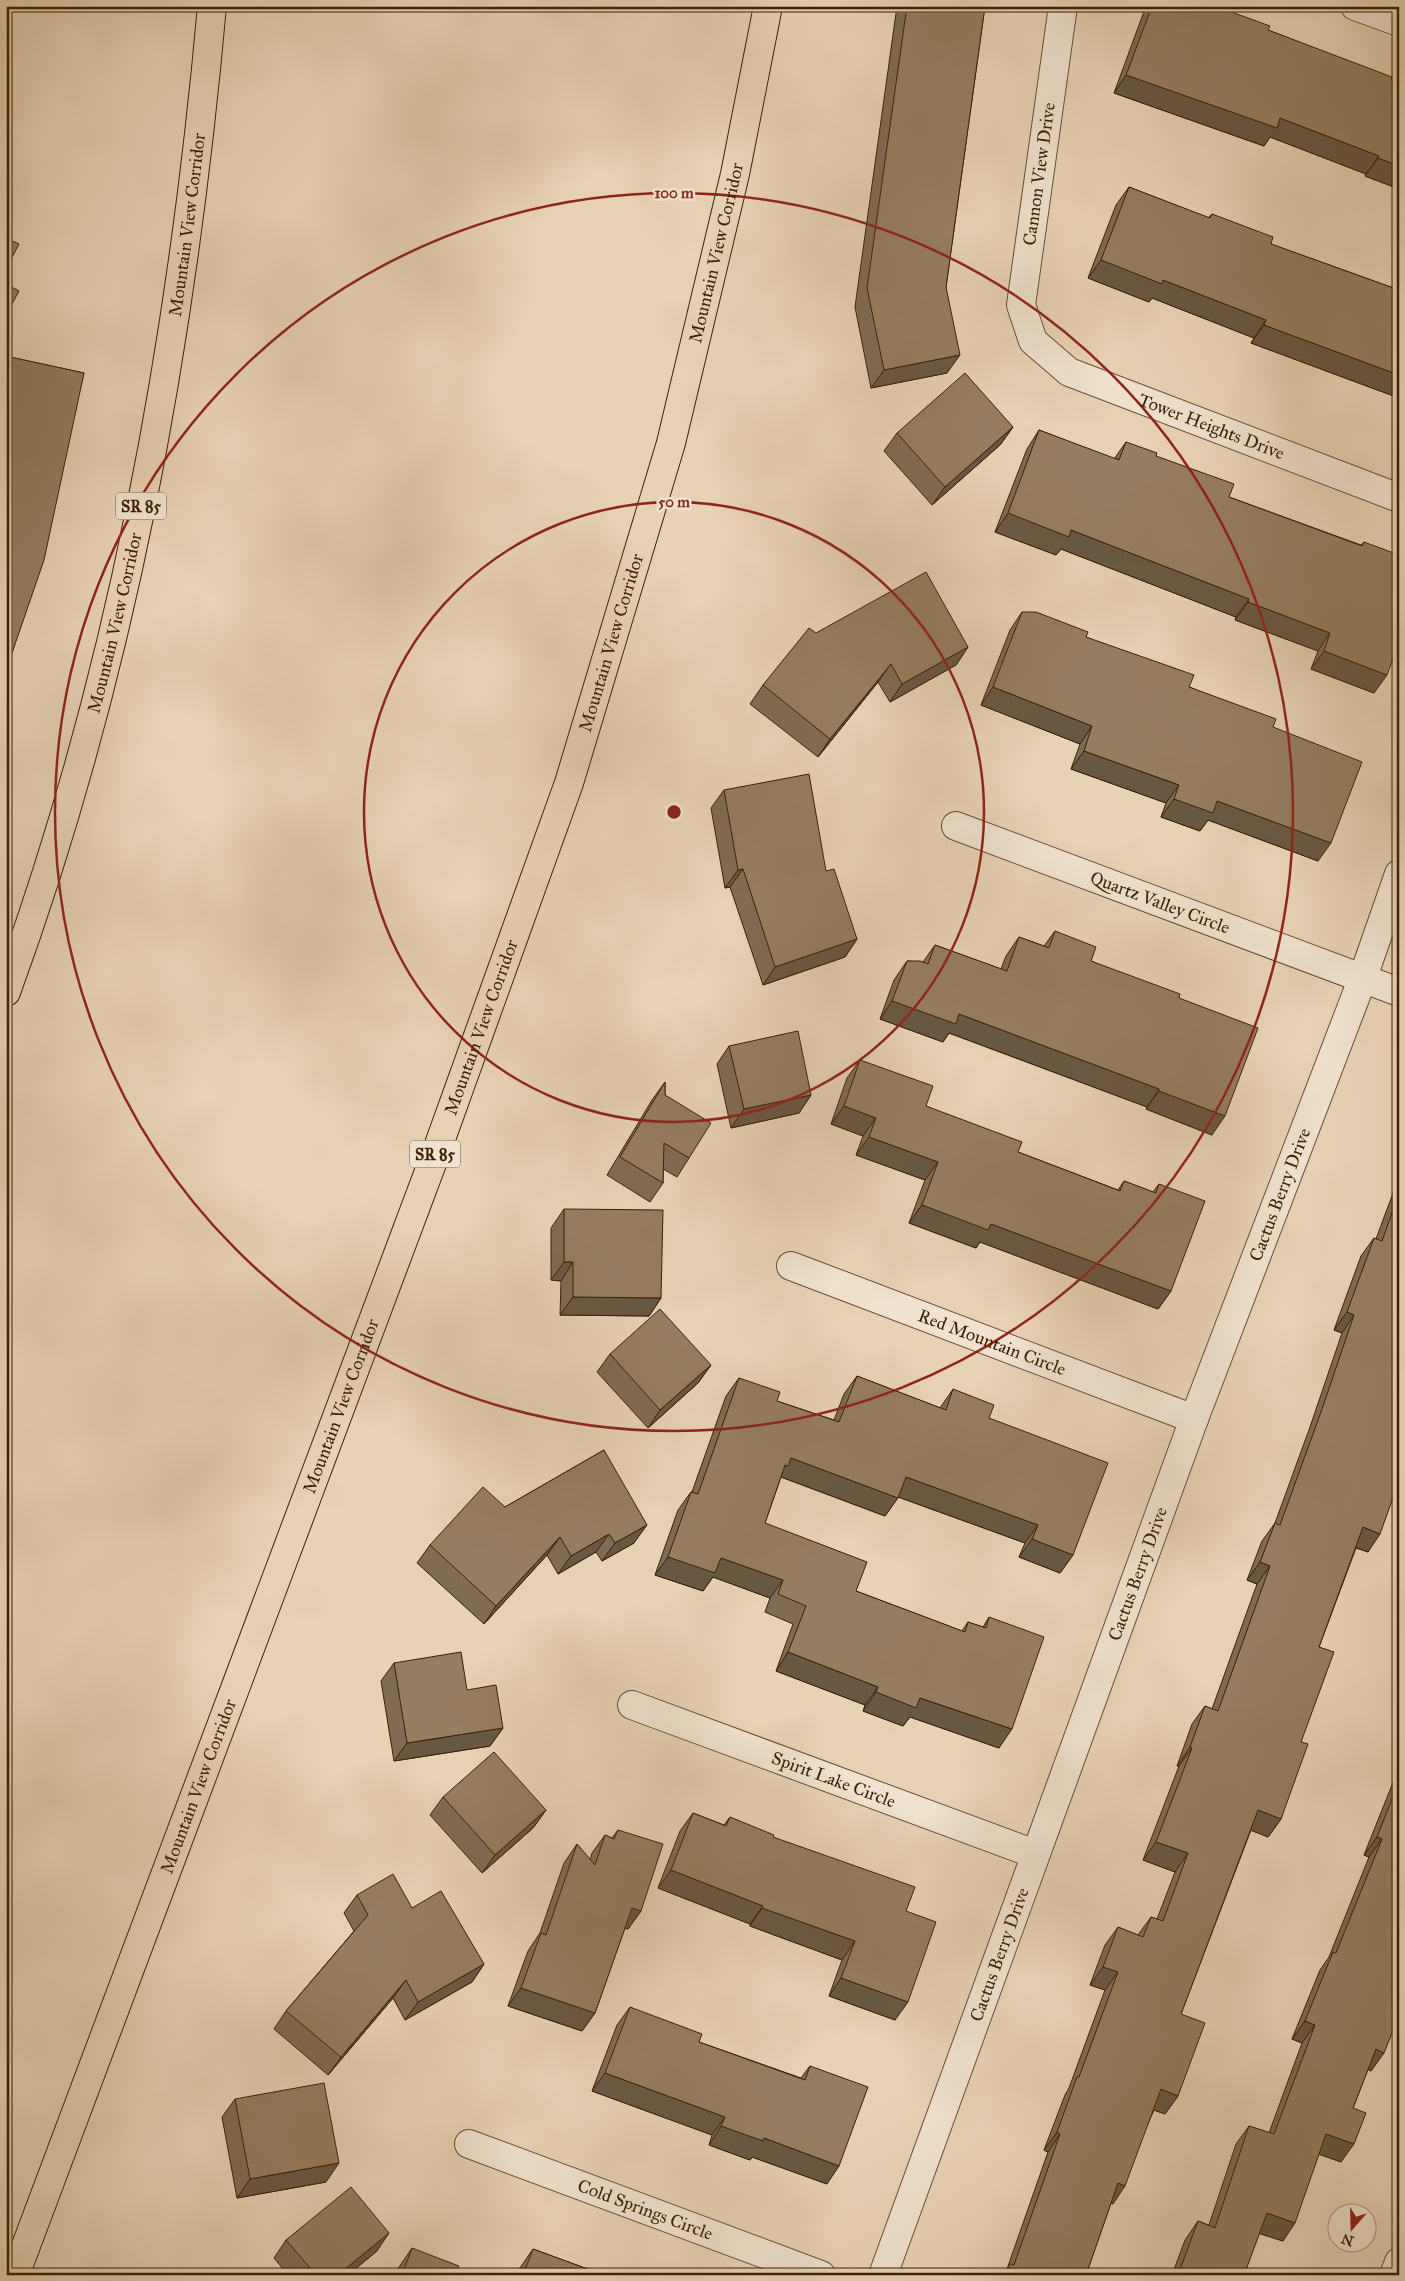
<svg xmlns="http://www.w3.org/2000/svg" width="1405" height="2281" viewBox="0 0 1405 2281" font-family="'IM FELL Great Primer',serif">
  <rect width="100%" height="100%" fill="#e8d2b4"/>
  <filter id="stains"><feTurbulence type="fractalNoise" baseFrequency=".004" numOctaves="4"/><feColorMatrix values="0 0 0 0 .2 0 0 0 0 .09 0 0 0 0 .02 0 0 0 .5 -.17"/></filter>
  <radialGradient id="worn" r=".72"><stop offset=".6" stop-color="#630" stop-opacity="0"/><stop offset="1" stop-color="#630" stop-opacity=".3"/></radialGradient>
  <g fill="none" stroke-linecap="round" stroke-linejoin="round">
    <g stroke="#674d2f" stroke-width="30">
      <g id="minor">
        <path id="s1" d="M 1063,6 L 1021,305 L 1033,341 L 1069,372 L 1399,498"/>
        <polyline points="1355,6 1399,22"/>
        <path id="s2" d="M 956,826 L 1399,992"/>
        <path id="s3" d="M 791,1266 L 1194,1419"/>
        <path id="s4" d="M 632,1705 L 1035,1854"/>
        <path id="s5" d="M 469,2144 L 821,2275"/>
        <path id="s6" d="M 883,2275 L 1194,1419 L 1362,980 L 1399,874"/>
        <polyline points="1394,2275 1399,2262"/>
      </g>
    </g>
    <g stroke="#3c2103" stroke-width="30">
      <g id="highway">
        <path id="s7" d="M 6,992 C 122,675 182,341 212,6"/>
        <path id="s8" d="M 15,2275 L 437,1150 L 569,783 L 671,443 L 735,174 L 768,6"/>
      </g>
    </g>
    <use href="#minor" stroke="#f0e2ce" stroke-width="28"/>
    <use href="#highway" stroke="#e8d2b4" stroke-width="28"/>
  </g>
  <g fill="#806c52" stroke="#3c2103">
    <polygon points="897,6 985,6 946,287 947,373 871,388 855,307"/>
    <polygon points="1146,6 1215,6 1268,30 1399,82 1399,189 1365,176 1366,174 1270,137 1264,146 1114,93"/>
    <polygon points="1129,187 1208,218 1212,214 1271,244 1399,290 1399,398 1251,343 1254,338 1152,298 1149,302 1088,278 1116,205"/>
    <polygon points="10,357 84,373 12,653 6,661 6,363"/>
    <polygon points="1013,427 1000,445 932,505 884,451 897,433"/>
    <polygon points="1039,430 1114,459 1126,442 1156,456 1229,497 1361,545 1364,542 1374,693 1311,669 1318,651 1235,620 1236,617 1061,549 1056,555 995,532 1027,449"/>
    <polygon points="1022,612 1086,637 1273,727 1318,861 1208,820 1200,831 1161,817 1166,803 1071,769 1080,744 981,705 1010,630"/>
    <polygon points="816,633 968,647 956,665 890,702 878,682 818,757 750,704 763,685"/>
    <polygon points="724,790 826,871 857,939 845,957 763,985 730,887 725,888 711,808"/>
    <polygon points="1055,931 1091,961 1179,998 1212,1135 1146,1109 1147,1107 949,1033 943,1042 880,1019 894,980 907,961 923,962 935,945 1001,969 1006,956 1019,937 1044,946"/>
    <polygon points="729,1046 811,1095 799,1113 731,1128 717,1064"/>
    <polygon points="860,1060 926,1106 1018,1152 1118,1190 1124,1181 1153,1192 1159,1184 1171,1291 1158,1309 980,1242 976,1248 909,1223 925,1180 856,1155 863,1136 831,1124 847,1078"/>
    <polygon points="665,1082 665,1095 689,1158 677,1177 663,1169 663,1183 650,1202 607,1175 652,1100"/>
    <polygon points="1399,1177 1399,1481 1368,1552 1356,1548 1319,1647 1301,1742 1281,1819 1268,1837 1251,1830 1181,2014 1178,2096 1165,2114 1154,2110 1113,2204 1111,2203 1086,2275 1003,2275 1007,2269 1048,2152 1044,2150 1065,2095 1069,2088 1105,1990 1090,1985 1105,1945 1118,1927 1138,1935 1151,1917 1157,1919 1175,1872 1143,1860 1179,1766 1177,1766 1192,1724 1205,1706 1212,1709 1257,1584 1247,1580 1262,1541 1275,1523 1310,1427 1342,1333 1334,1330 1361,1256 1374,1238 1376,1239"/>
    <polygon points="564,1209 661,1298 649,1316 560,1315 561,1281 551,1280 551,1228"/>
    <polygon points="610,1354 711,1365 698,1383 648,1428 597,1372"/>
    <polygon points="857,1376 940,1408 953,1389 989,1418 1073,1555 1060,1573 1019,1557 1025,1543 898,1497 885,1516 781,1477 765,1523 856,1591 962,1631 968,1622 983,1627 989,1617 999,1748 910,1717 903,1726 863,1711 865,1705 776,1671 793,1624 765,1612 770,1598 713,1577 703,1591 655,1575 678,1510 691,1492 692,1492 726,1396 739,1378 777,1401 834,1420 844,1394"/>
    <polygon points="604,1450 634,1543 602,1561 596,1552 558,1574 547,1555 484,1624 417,1563 430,1545 505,1507"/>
    <polygon points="394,1663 467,1690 503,1728 490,1746 394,1761 381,1681"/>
    <polygon points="1399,1772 1399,2016 1371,2071 1368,2069 1353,2108 1341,2162 1319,2154 1283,2241 1259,2233 1244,2275 1172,2275 1185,2240 1198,2221 1209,2225 1236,2144 1249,2126 1269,2133 1302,2043 1292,2039 1320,1970 1329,1957 1369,1857 1364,1855 1394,1780"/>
    <polygon points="443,1797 546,1810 533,1828 482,1873 430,1815"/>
    <polygon points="693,1813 724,1825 730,1817 773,1837 906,1911 895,2020 829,1996 842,1960 750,1926 750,1924 658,1888 680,1831"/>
    <polygon points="618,1830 641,1911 628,1929 625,1928 595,2013 582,2031 508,2006 528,1951 540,1933 564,1863 577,1844 590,1860 592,1853 605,1835 612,1838"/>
    <polygon points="357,1895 412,1908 484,1964 472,1982 405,2020 393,1998 328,2075 274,2029 286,2011 354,1931 344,1913"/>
    <polygon points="630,2007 699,2042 801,2078 810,2066 827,2184 752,2157 750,2160 709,2145 712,2135 592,2091 617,2025"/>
    <polygon points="235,2099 326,2182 237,2198 222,2117"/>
    <polygon points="286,2240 377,2251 348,2275 288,2275 274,2258"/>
    <polygon points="412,2248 455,2275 396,2275 399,2267"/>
    <polygon points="533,2249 604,2275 517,2275 520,2268"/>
  </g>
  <g fill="#685842" stroke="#3c2103">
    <polygon points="1126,75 1280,118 1379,156 1366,174 1270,137 1264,146 1114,93"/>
    <polygon points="1378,158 1399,166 1399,189 1365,176"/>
    <polygon points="1101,260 1163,280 1266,320 1254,338 1152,298 1149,302 1088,278"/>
    <polygon points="1264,325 1399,375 1399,398 1251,343"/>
    <polygon points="960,355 947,373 871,388 884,370"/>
    <polygon points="6,393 12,394 6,402"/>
    <polygon points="1013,427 1000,445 932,505 945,487"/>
    <polygon points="1008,513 1071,530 1249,599 1236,617 1061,549 1056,555 995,532"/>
    <polygon points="1248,602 1330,633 1318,651 1235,620"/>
    <polygon points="968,647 956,665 890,702 902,684"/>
    <polygon points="6,651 12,653 6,661"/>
    <polygon points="1324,651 1387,675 1374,693 1311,669"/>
    <polygon points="891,664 878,682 818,757 830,739"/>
    <polygon points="993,687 1092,726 1080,744 981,705"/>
    <polygon points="1084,751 1179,785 1166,803 1071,769"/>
    <polygon points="1174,799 1217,801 1331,843 1318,861 1208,820 1200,831 1161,817"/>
    <polygon points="743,869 730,887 725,888 738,870"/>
    <polygon points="857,939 845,957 763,985 775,967"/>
    <polygon points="892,1001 959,1014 1159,1089 1147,1107 949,1033 943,1042 880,1019"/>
    <polygon points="1159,1091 1225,1116 1212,1135 1146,1109"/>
    <polygon points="811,1095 799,1113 731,1128 744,1109"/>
    <polygon points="844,1106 876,1118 863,1136 831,1124"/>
    <polygon points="869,1137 938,1162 925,1180 856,1155"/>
    <polygon points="922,1205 991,1224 1171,1291 1158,1309 980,1242 976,1248 909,1223"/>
    <polygon points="564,1262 573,1262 561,1281 551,1280"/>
    <polygon points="573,1297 661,1298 649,1316 560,1315"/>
    <polygon points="1347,1312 1354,1315 1342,1333 1334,1330"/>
    <polygon points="711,1365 698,1383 648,1428 660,1410"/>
    <polygon points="791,1458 898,1498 885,1516 781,1477 772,1484"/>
    <polygon points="906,1477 1038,1525 1025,1543 893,1495"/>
    <polygon points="647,1525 634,1543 602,1561 615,1543"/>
    <polygon points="1363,1527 1380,1534 1368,1552 1351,1546"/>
    <polygon points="609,1534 596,1552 558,1574 571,1556"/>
    <polygon points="560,1537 547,1555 484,1624 496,1606"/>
    <polygon points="1032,1539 1073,1555 1060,1573 1019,1557"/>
    <polygon points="668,1557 721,1558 783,1580 770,1598 713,1577 703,1591 655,1575"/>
    <polygon points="1260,1562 1270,1566 1257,1584 1247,1580"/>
    <polygon points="788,1652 878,1687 865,1705 776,1671"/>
    <polygon points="876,1692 920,1698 1012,1729 999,1748 910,1717 903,1726 863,1711"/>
    <polygon points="503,1728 490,1746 394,1761 407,1743"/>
    <polygon points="1190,1747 1192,1748 1179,1766 1177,1766"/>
    <polygon points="546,1810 533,1828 482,1873 495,1855"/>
    <polygon points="1258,1810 1281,1819 1268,1837 1245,1828"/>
    <polygon points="1377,1837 1382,1839 1369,1857 1364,1855"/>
    <polygon points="1156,1842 1188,1853 1175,1872 1143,1860"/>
    <polygon points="671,1870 763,1906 750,1924 658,1888"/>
    <polygon points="632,1908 641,1911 628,1929 619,1926"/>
    <polygon points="762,1908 855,1941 842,1960 750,1926"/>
    <polygon points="484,1964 472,1982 405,2020 418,2002"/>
    <polygon points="1103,1967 1118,1972 1105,1990 1090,1985"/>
    <polygon points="841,1978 908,2002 895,2020 829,1996"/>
    <polygon points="406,1980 393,1998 328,2075 341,2057"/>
    <polygon points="521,1988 595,2013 582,2031 508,2006"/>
    <polygon points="1305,2021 1315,2025 1302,2043 1292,2039"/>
    <polygon points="1376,2049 1384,2053 1371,2071 1363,2067"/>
    <polygon points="605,2073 725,2117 712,2135 592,2091"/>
    <polygon points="1161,2089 1178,2096 1165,2114 1148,2108"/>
    <polygon points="721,2126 764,2138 839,2166 827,2184 752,2157 750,2160 709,2145"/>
    <polygon points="1057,2132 1060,2134 1048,2152 1044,2150"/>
    <polygon points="1326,2134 1354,2144 1341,2162 1313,2152"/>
    <polygon points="339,2163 326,2182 237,2198 250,2179"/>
    <polygon points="1118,2183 1125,2186 1113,2204 1106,2201"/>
    <polygon points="1267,2213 1295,2223 1283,2241 1254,2232"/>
    <polygon points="389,2233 377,2251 348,2275 338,2275"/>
  </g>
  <g fill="#957d5f" stroke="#3c2103">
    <polygon points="907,6 985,6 946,287 960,355 884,370 867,288"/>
    <polygon points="1152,6 1215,6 1270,26 1268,30 1392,77 1391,79 1399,82 1399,166 1378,158 1379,156 1280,118 1277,128 1126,75"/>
    <polygon points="1129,187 1210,218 1212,214 1273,237 1271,244 1399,290 1399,375 1264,325 1266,320 1163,280 1162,284 1101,260"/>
    <polygon points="6,238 19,244 6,269"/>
    <polygon points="6,284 19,291 6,315"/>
    <polygon points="10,357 84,373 44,560 12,653 6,651 6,420 12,394 6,393 6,378"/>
    <polygon points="965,373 1013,427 945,487 897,433"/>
    <polygon points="1039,430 1119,460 1126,442 1157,453 1156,456 1234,484 1229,497 1362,546 1364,542 1399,555 1399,642 1387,675 1324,651 1330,633 1248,602 1249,599 1071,530 1069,537 1008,513"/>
    <polygon points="926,572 968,647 902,684 891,664 830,739 763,685 809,628 816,633"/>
    <polygon points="1022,612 1036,612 1088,632 1086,637 1194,675 1189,687 1276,719 1273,727 1362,762 1331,843 1217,801 1213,813 1174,799 1179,785 1084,751 1092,726 993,687"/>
    <polygon points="809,774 826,871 834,869 857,939 775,967 743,869 738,870 724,790"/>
    <polygon points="1055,931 1096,947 1091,961 1180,994 1179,998 1258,1028 1225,1116 1159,1091 1159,1089 959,1014 956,1024 892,1001 907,961 920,961 928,964 935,945 1007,971 1019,937 1049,948"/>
    <polygon points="798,1031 811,1095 744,1109 729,1046"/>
    <polygon points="860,1060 933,1086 926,1106 1022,1142 1018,1152 1120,1191 1124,1181 1156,1193 1159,1184 1205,1201 1171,1291 991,1224 988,1230 922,1205 938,1162 869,1137 876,1118 844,1106"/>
    <polygon points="665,1082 665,1095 711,1123 689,1158 664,1143 663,1183 620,1157"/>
    <polygon points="1399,1193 1399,1481 1380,1534 1363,1527 1319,1647 1334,1652 1301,1742 1308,1744 1281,1819 1258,1810 1181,2014 1205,2023 1178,2096 1161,2089 1125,2186 1118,2183 1086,2275 1006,2275 1010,2264 1014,2265 1060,2134 1057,2132 1077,2077 1079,2077 1118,1972 1103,1967 1118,1927 1143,1937 1151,1917 1163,1921 1188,1853 1156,1842 1192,1748 1190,1747 1205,1706 1218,1711 1270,1566 1260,1562 1275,1523 1280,1525 1322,1409 1354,1315 1347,1312 1374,1238 1382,1241"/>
    <polygon points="564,1209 663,1210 661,1298 573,1297 573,1262 564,1262"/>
    <polygon points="660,1309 711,1365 660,1410 610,1354"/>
    <polygon points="857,1376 946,1410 953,1389 994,1405 989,1418 1108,1463 1073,1555 1032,1539 1038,1525 906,1477 898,1498 791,1458 788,1466 785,1465 765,1523 867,1562 856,1591 965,1632 968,1622 986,1628 989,1617 1044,1637 1012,1729 920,1698 916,1708 876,1692 878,1687 788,1652 806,1606 778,1594 783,1580 721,1558 715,1573 668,1557 691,1492 698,1494 739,1378 780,1392 777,1401 839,1422"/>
    <polygon points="604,1450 647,1525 615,1543 609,1534 571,1556 560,1537 496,1606 430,1545 483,1487 505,1507"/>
    <polygon points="461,1652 467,1690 496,1685 503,1728 407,1743 394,1663"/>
    <polygon points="494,1752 546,1810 495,1855 443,1797"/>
    <polygon points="1399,1781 1399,2016 1384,2053 1376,2049 1353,2108 1366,2113 1354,2144 1326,2134 1295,2223 1267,2213 1244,2275 1178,2275 1198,2221 1215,2228 1249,2126 1274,2134 1315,2025 1305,2021 1333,1952 1336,1953 1382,1839 1377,1837"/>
    <polygon points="693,1813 726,1826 730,1817 774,1835 773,1837 915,1887 906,1911 936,1922 908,2002 841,1978 855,1941 762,1908 763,1906 671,1870"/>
    <polygon points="618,1830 663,1844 641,1911 632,1908 595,2013 521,1988 541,1933 546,1935 577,1844 595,1865 605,1835 614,1839"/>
    <polygon points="393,1874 412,1908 441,1891 484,1964 418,2002 406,1980 341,2057 286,2011 368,1915 357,1895"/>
    <polygon points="630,2007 702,2034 699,2042 805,2080 810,2066 868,2087 839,2166 764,2138 763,2141 721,2126 725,2117 605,2073"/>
    <polygon points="324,2083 339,2163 250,2179 235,2099"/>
    <polygon points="351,2187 389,2233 338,2275 316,2275 286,2240"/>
    <polygon points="412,2248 459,2266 455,2275 402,2275"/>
    <polygon points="533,2249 604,2275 523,2275"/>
  </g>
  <g fill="none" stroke="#8f2418" stroke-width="2.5">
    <circle cx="674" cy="812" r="310"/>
    <circle cx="674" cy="812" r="619"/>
  </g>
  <g text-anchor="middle" stroke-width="5" stroke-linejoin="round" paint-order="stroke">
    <g fill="#f0e2ce" stroke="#725b40" stroke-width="1">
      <rect x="116" y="492.5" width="50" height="27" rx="4"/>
      <rect x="410" y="1140.5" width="50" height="27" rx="4"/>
    </g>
    <g font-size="16" font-weight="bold" fill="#3c2103">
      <text x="141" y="512">SR 85</text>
      <text x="435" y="1160">SR 85</text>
    </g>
    <g font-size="18" fill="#3c2103" stroke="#f0e2ce">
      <text transform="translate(1039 174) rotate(-82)" y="6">Cannon View Drive</text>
      <text dy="6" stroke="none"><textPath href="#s7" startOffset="790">Mountain View Corridor</textPath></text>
      <text dy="6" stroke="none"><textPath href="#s8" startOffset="2142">Mountain View Corridor</textPath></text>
      <text dy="6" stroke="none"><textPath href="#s1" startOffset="540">Tower Heights Drive</textPath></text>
      <text dy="6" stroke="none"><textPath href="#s7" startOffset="385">Mountain View Corridor</textPath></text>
      <text dy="6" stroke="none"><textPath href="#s8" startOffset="1738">Mountain View Corridor</textPath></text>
      <text dy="6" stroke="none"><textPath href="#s2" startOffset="218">Quartz Valley Circle</textPath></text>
      <text dy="6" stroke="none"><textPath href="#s8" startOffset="1332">Mountain View Corridor</textPath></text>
      <text dy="6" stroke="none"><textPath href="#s6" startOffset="1151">Cactus Berry Drive</textPath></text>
      <text dy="6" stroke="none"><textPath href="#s3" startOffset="215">Red Mountain Circle</textPath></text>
      <text dy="6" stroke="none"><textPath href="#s8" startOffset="928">Mountain View Corridor</textPath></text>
      <text dy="6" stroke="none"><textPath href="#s6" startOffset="746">Cactus Berry Drive</textPath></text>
      <text dy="6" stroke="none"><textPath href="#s4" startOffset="215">Spirit Lake Circle</textPath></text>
      <text dy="6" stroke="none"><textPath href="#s8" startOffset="522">Mountain View Corridor</textPath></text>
      <text dy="6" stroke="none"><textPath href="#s6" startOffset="341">Cactus Berry Drive</textPath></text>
      <text dy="6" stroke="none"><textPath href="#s5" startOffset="188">Cold Springs Circle</textPath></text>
    </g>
  </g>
  <circle cx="674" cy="812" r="8" fill="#8f2418" stroke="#f0e2ce" stroke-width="2.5"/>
  <g font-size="15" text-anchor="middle" font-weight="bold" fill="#8f2418" stroke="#f0e2ce" stroke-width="5" stroke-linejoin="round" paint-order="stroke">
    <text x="674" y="198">100 m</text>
    <text x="674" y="507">50 m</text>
  </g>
  <rect width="1405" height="2281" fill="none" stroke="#e8d2b4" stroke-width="25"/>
  <rect x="8" y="8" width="1390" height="2266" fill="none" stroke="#3c2103" stroke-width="2.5"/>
  <rect x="12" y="12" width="1380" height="2256" fill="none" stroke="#3c2103"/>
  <g transform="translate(1352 2228) rotate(200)"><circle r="24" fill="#f0e2ce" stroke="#a8957d"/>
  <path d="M0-4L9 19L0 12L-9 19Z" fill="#8f2418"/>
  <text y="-8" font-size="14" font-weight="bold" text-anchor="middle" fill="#3c2103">N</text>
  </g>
  <rect width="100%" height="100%" filter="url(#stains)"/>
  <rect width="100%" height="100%" fill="url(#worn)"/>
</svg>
